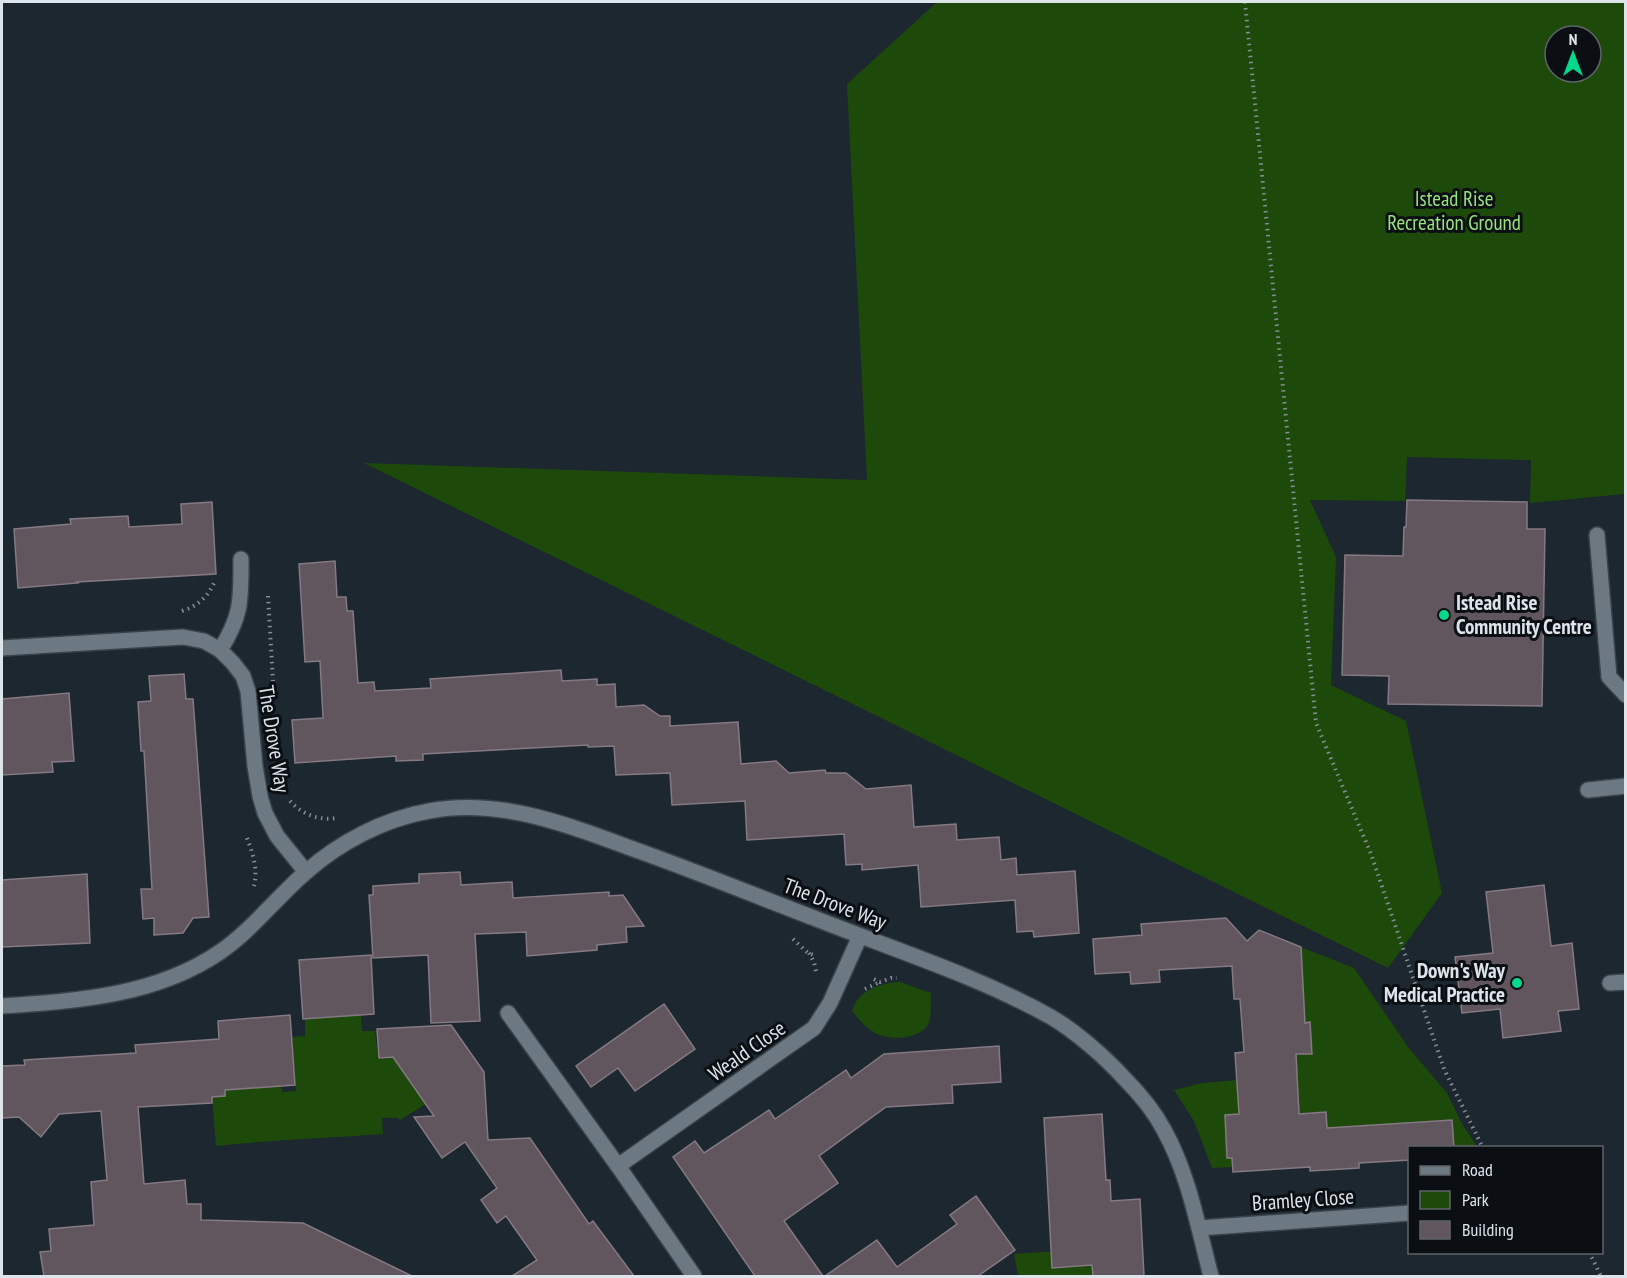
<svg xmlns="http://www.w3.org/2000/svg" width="1627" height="1278" viewBox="0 0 1627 1278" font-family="'PT Sans Narrow',sans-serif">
  <rect width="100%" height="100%" fill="#1c272f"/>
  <g fill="#1d4a0a" fill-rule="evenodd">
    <path d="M 937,2 L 1625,2 L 1625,494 L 1530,503 L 1531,460 L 1407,457 L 1405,501 L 1310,500 L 1336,557 L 1331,685 L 1406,721 L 1442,893 L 1388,968 L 364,463 L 867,480 L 847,84 ZM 1555,36 L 1591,36 L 1591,72 L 1555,72 Z"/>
    <polygon points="1301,947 1354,968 1408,1047 1447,1093 1461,1122 1477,1147 1454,1147 1451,1120 1331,1128 1327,1128 1326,1112 1250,1116 1250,1113 1225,1115 1227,1158 1232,1158 1232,1167 1212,1168 1194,1121 1174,1090 1202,1083 1297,1075 1296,1054 1311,1054 1310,1023 1296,1023 1302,974"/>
    <path d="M 900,982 L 931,993 C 930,1002 932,1013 929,1022 C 923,1039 891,1041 877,1034 C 867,1029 859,1020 852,1011 C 854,1007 855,1002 859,998 C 867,988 888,982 900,982 Z"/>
    <path d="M 361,1015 L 362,1031 L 375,1031 L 378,1059 L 379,1058 L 416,1055 L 414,1075 L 408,1079 L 422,1099 L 428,1095 L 429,1102 L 400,1120 L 398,1118 L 382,1118 L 383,1134 C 327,1138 271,1140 216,1146 L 212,1097 L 225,1096 L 224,1081 L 257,1088 L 277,1086 L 280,1077 L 282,1092 L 296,1091 L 292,1037 L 305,1036 L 305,1019 Z"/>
    <polygon points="1090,1249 1093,1276 1018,1276 1014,1254"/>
  </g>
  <g fill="#61555e" stroke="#857983" stroke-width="1.5">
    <polygon points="1407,500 1527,502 1527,529 1545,529 1542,706 1388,704 1389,676 1342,675 1345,555 1403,556 1404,527 1406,527"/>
    <polygon points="212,502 216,574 77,582 78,583 18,588 14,529 71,524 70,519 128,516 129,527 182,524 181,504"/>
    <polygon points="335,561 337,597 346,597 347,611 353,611 358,683 374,682 375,691 431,688 430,679 561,670 562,681 597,679 597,685 615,684 616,707 644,705 660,716 670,716 670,726 738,722 741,764 776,761 789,773 825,770 826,773 846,773 866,789 911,785 914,827 956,824 957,840 999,837 1001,860 1016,858 1017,875 1075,871 1079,933 1034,937 1033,931 1017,932 1015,900 921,907 918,865 862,870 862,864 846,865 844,834 747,840 745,801 672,805 670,773 616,775 614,746 588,747 588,745 423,754 423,760 396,761 396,756 295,763 292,720 323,718 320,661 305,662 299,564"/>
    <polygon points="184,674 186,699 193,699 209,917 193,918 183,933 154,935 154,918 143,919 141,889 152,889 144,751 141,751 138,702 151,701 149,676"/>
    <polygon points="69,693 74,761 52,762 53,772 2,775 2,699"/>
    <polygon points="460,872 461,885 512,882 513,898 609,892 609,896 623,895 644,926 626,927 627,942 597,945 597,950 527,956 526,932 475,934 480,1021 431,1023 428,955 373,958 369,895 373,895 373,886 419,883 419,874"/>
    <polygon points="87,874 90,943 2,947 2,880"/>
    <polygon points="1544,885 1551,946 1572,943 1579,1009 1558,1011 1561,1031 1503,1038 1500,1009 1462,1013 1455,957 1493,953 1486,892"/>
    <polygon points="1226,918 1247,941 1259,930 1301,947 1305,1023 1310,1022 1312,1054 1296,1054 1299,1114 1326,1112 1327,1128 1452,1120 1454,1148 1410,1148 1410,1160 1359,1163 1359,1168 1310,1171 1310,1167 1233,1172 1232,1158 1227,1158 1225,1115 1239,1114 1235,1053 1244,1052 1240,999 1234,999 1232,966 1159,970 1160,982 1131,984 1130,972 1095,974 1093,939 1142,935 1141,924"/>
    <polygon points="371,955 374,1014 303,1019 299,960"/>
    <polygon points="664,1004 695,1049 635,1091 618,1068 591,1087 576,1066"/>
    <polygon points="290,1015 295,1085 225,1090 225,1096 212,1097 212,1103 138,1107 144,1184 185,1180 187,1204 201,1204 201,1220 303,1223 412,1276 44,1276 40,1252 51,1251 49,1229 94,1225 91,1182 107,1180 101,1111 59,1114 41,1137 19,1117 2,1118 2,1066 25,1065 24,1060 136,1053 135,1045 219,1039 218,1021"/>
    <polygon points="451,1025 484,1072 488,1140 530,1138 589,1224 593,1221 634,1276 512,1276 537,1260 506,1216 497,1223 481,1200 497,1188 465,1142 442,1158 414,1117 434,1116 393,1057 379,1058 377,1029"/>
    <polygon points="999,1046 1001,1082 952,1085 953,1103 886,1107 819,1156 838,1183 784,1221 823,1276 755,1276 673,1157 695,1141 704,1153 769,1110 775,1119 846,1070 851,1078 884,1054"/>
    <polygon points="1102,1114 1106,1180 1110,1180 1111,1201 1140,1199 1144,1276 1093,1276 1092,1265 1052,1268 1044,1118"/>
    <polygon points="976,1196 1015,1250 978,1276 825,1276 877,1240 897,1267 957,1224 950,1215"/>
  </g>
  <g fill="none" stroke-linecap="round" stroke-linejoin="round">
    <g stroke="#3a434a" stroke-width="18">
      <g id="service">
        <polyline points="1597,535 1609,677 1626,695"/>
        <polyline points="1588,790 1626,786"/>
        <polyline points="1610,983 1626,982"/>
      </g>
    </g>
    <g stroke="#3a434a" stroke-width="18">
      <g id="minor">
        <polyline points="2,648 183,637 204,641 220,650 233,663 243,676 248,691 255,766 260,796 265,813 277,836 306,872"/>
        <path d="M 220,650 C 242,616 241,599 241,559"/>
        <path d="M 2,1006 C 76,1001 156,996 220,952 C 252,930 276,898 306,872 C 340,842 384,819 429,811 C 500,797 570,826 636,850 C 695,871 754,895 814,918 C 892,949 978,976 1051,1017 C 1075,1031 1105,1057 1124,1078 C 1139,1093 1154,1111 1164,1130 C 1189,1175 1198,1227 1211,1276"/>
        <polyline points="508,1013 618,1166"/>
        <polyline points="1199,1228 1410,1213"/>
        <polyline points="694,1276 618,1166 814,1028 830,1003 860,936"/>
      </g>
    </g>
    <g stroke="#858e95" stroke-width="4" stroke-dasharray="1.5 4.5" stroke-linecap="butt">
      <polyline points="1245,2 1316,723 1371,854 1444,1069 1483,1148"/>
      <polyline points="268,596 273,681"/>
      <path d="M 182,611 C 197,606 207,598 214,583"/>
      <path d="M 290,801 C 302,814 318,821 337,818"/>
      <path d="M 247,838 C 253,854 258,869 254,886"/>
      <polyline points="793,939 808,953 816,956"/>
      <polyline points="809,953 814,962 816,971"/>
      <polyline points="874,979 880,982 891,978 897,978"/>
      <polyline points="865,989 880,982"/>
      <polyline points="1589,1252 1601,1276"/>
    </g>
    <use href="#service" stroke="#6c7882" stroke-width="15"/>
    <use href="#minor" stroke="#6c7882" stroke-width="15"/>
  </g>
  <g fill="#02d98b" stroke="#0b0f13" stroke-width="2">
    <circle cx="1444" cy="615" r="6"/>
    <circle cx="1517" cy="983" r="6"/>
  </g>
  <g text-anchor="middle" stroke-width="6" stroke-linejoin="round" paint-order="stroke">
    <g font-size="21" fill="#95e47c" stroke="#0b0f13">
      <text x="1454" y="206">Istead Rise<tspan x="1454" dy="24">Recreation Ground</tspan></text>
    </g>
    <g font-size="21" font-weight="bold" fill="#dde4ea" stroke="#0b0f13" text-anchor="start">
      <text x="1456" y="610">Istead Rise<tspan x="1456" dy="24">Community Centre</tspan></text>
      <text x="1505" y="978" text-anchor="end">Down's Way<tspan x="1505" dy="24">Medical Practice</tspan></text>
    </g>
    <g font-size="21" fill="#dde4ea" stroke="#0b0f13">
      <text transform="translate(274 739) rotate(81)" y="7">The Drove Way</text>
      <text transform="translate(835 904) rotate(21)" y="7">The Drove Way</text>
      <text transform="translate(747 1051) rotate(-35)" y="7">Weald Close</text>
      <text transform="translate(1303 1200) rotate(-4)" y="7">Bramley Close</text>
    </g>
  </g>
  <rect width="1627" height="1278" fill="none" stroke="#dde4ea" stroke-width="6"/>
  <rect x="1408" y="1146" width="195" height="108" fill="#0b0f13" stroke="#5f6469" stroke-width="1.5"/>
  <rect x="1420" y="1166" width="30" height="9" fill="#6c7882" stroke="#5f6469" stroke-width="1.5"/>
  <text x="1462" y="1176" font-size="18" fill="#dde4ea">Road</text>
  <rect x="1420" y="1191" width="30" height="18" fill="#1d4a0a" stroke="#5f6469" stroke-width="1.5"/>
  <text x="1462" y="1206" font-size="18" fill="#dde4ea">Park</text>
  <rect x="1420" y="1221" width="30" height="18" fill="#61555e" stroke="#5f6469" stroke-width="1.5"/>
  <text x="1462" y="1236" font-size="18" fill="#dde4ea">Building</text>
  <g transform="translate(1573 54)"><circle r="28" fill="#0b0f13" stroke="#5f6469" stroke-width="1.5"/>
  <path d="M0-4.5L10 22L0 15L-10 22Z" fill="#02d98b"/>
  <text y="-9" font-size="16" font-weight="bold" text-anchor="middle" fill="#dde4ea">N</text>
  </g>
</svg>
